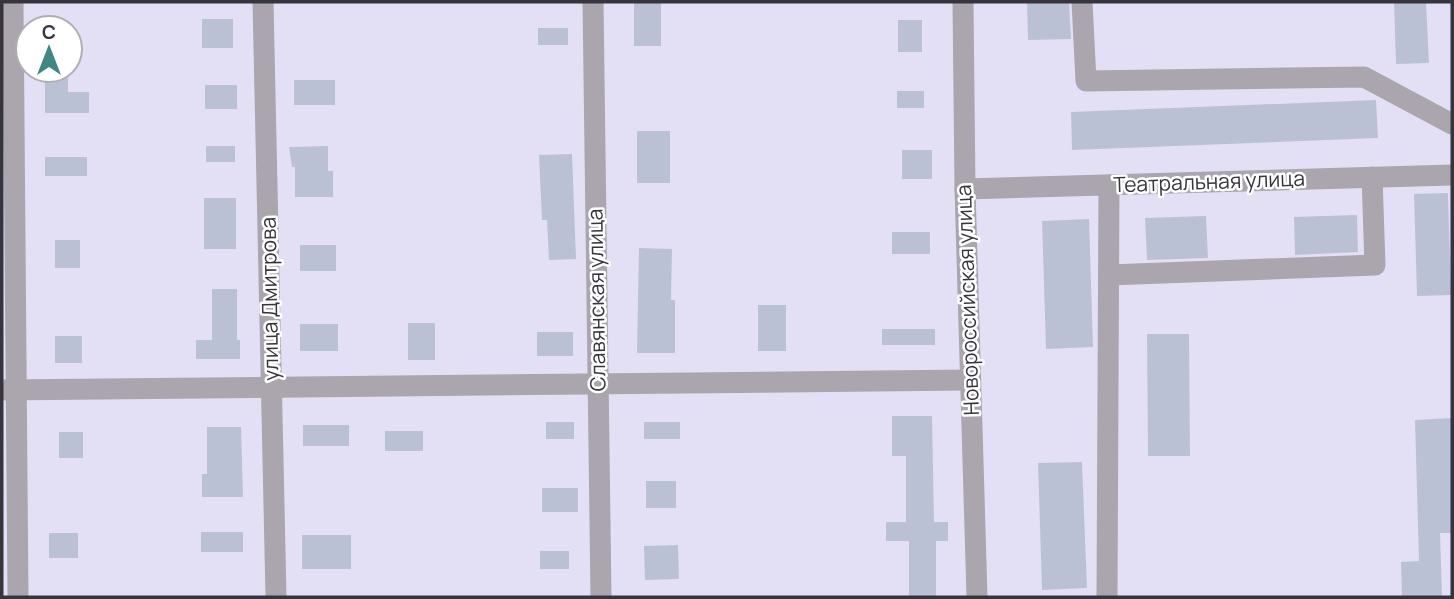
<svg xmlns="http://www.w3.org/2000/svg" width="1454" height="599" viewBox="0 0 1454 599" font-family="Manrope,sans-serif">
  <rect width="100%" height="100%" fill="#e3e0f6"/>
  <g fill="#bbc1d5">
    <rect x="634" y="2" width="27" height="44"/>
    <polygon points="1027,2 1069,2 1071,39 1028,40"/>
    <polygon points="1394,2 1426,2 1429,63 1396,64"/>
    <rect x="202" y="19" width="31" height="29"/>
    <rect x="898" y="20" width="24" height="32"/>
    <rect x="538" y="28" width="30" height="17"/>
    <polygon points="45,70 68,70 68,92 89,92 89,113 45,113"/>
    <rect x="294" y="80" width="41" height="25"/>
    <rect x="205" y="85" width="32" height="24"/>
    <rect x="897" y="91" width="27" height="17"/>
    <polygon points="1376,100 1378,138 1072,150 1071,112"/>
    <rect x="637" y="131" width="33" height="52"/>
    <rect x="206" y="146" width="29" height="16"/>
    <polygon points="328,146 328,171 333,171 333,197 295,197 295,167 292,167 289,147"/>
    <rect x="902" y="150" width="30" height="29"/>
    <polygon points="572,154 576,259 549,260 547,220 542,220 539,155"/>
    <rect x="45" y="157" width="42" height="19"/>
    <polygon points="1448,193 1451,295 1417,296 1414,194"/>
    <rect x="204" y="198" width="32" height="51"/>
    <polygon points="1357,215 1358,252 1295,255 1294,217"/>
    <polygon points="1206,216 1208,258 1147,260 1145,218"/>
    <polygon points="1089,219 1093,347 1046,349 1042,221"/>
    <rect x="892" y="232" width="38" height="22"/>
    <rect x="55" y="240" width="25" height="28"/>
    <rect x="300" y="245" width="36" height="26"/>
    <polygon points="639,248 672,249 671,300 675,300 675,353 637,353"/>
    <polygon points="212,289 237,289 237,340 240,340 240,359 196,359 196,340 212,340"/>
    <rect x="758" y="305" width="28" height="46"/>
    <rect x="408" y="323" width="27" height="37"/>
    <rect x="300" y="324" width="38" height="27"/>
    <rect x="882" y="329" width="53" height="16"/>
    <rect x="537" y="332" width="36" height="24"/>
    <polygon points="1147,334 1189,334 1190,456 1148,456"/>
    <rect x="55" y="336" width="27" height="27"/>
    <polygon points="892,416 932,416 934,522 948,522 948,541 936,541 936,597 909,597 909,541 886,541 886,522 906,522 906,456 892,456"/>
    <polygon points="1452,418 1452,533 1440,533 1442,597 1402,597 1401,562 1419,561 1415,420"/>
    <rect x="546" y="422" width="28" height="17"/>
    <rect x="644" y="422" width="36" height="17"/>
    <rect x="303" y="425" width="46" height="21"/>
    <polygon points="207,427 241,427 243,497 202,497 202,474 207,474"/>
    <rect x="385" y="431" width="38" height="20"/>
    <rect x="59" y="432" width="24" height="26"/>
    <polygon points="1082,462 1087,588 1042,590 1038,463"/>
    <rect x="646" y="481" width="30" height="27"/>
    <rect x="542" y="488" width="36" height="24"/>
    <rect x="201" y="532" width="42" height="20"/>
    <rect x="49" y="533" width="29" height="25"/>
    <rect x="302" y="535" width="49" height="34"/>
    <polygon points="678,545 679,579 645,580 644,546"/>
    <rect x="540" y="551" width="29" height="18"/>
  </g>
  <g fill="none" stroke-linecap="round" stroke-linejoin="round">
    <g stroke="#aba6ae" stroke-width="21">
      <polyline points="13,2 18,597"/>
      <polyline points="263,2 276,597"/>
      <polyline points="593,2 601,597"/>
      <polyline points="963,2 965,189 977,597"/>
      <polyline points="1082,2 1086,81 1364,77 1452,124"/>
      <polyline points="965,189 1452,175"/>
      <polyline points="1109,275 1375,265 1372,177"/>
      <polyline points="2,390 970,380"/>
      <polyline points="1107,597 1109,185"/>
    </g>
  </g>
  <g text-anchor="middle" stroke-width="5" stroke-linejoin="round" paint-order="stroke">
    <g font-size="21" fill="#36353d" stroke="#fff">
      <text transform="translate(1209 182) rotate(-2)" y="7">Театральная улица</text>
      <text transform="translate(270 299) rotate(-91)" y="7">улица Дмитрова</text>
      <text transform="translate(597 300) rotate(-91)" y="7">Славянская улица</text>
      <text transform="translate(968 300) rotate(-92)" y="7">Новороссийская улица</text>
    </g>
  </g>
  <rect width="1454" height="599" fill="none" stroke="#36353d" stroke-width="7"/>
  <g transform="translate(49 49)"><circle r="33" fill="#ffffff" stroke="#afaeb1" stroke-width="2"/>
  <path d="M0-5L12 26L0 18L-12 26Z" fill="#408783"/>
  <text y="-10" font-size="19" font-weight="bold" text-anchor="middle" fill="#36353d">С</text>
  </g>
</svg>
